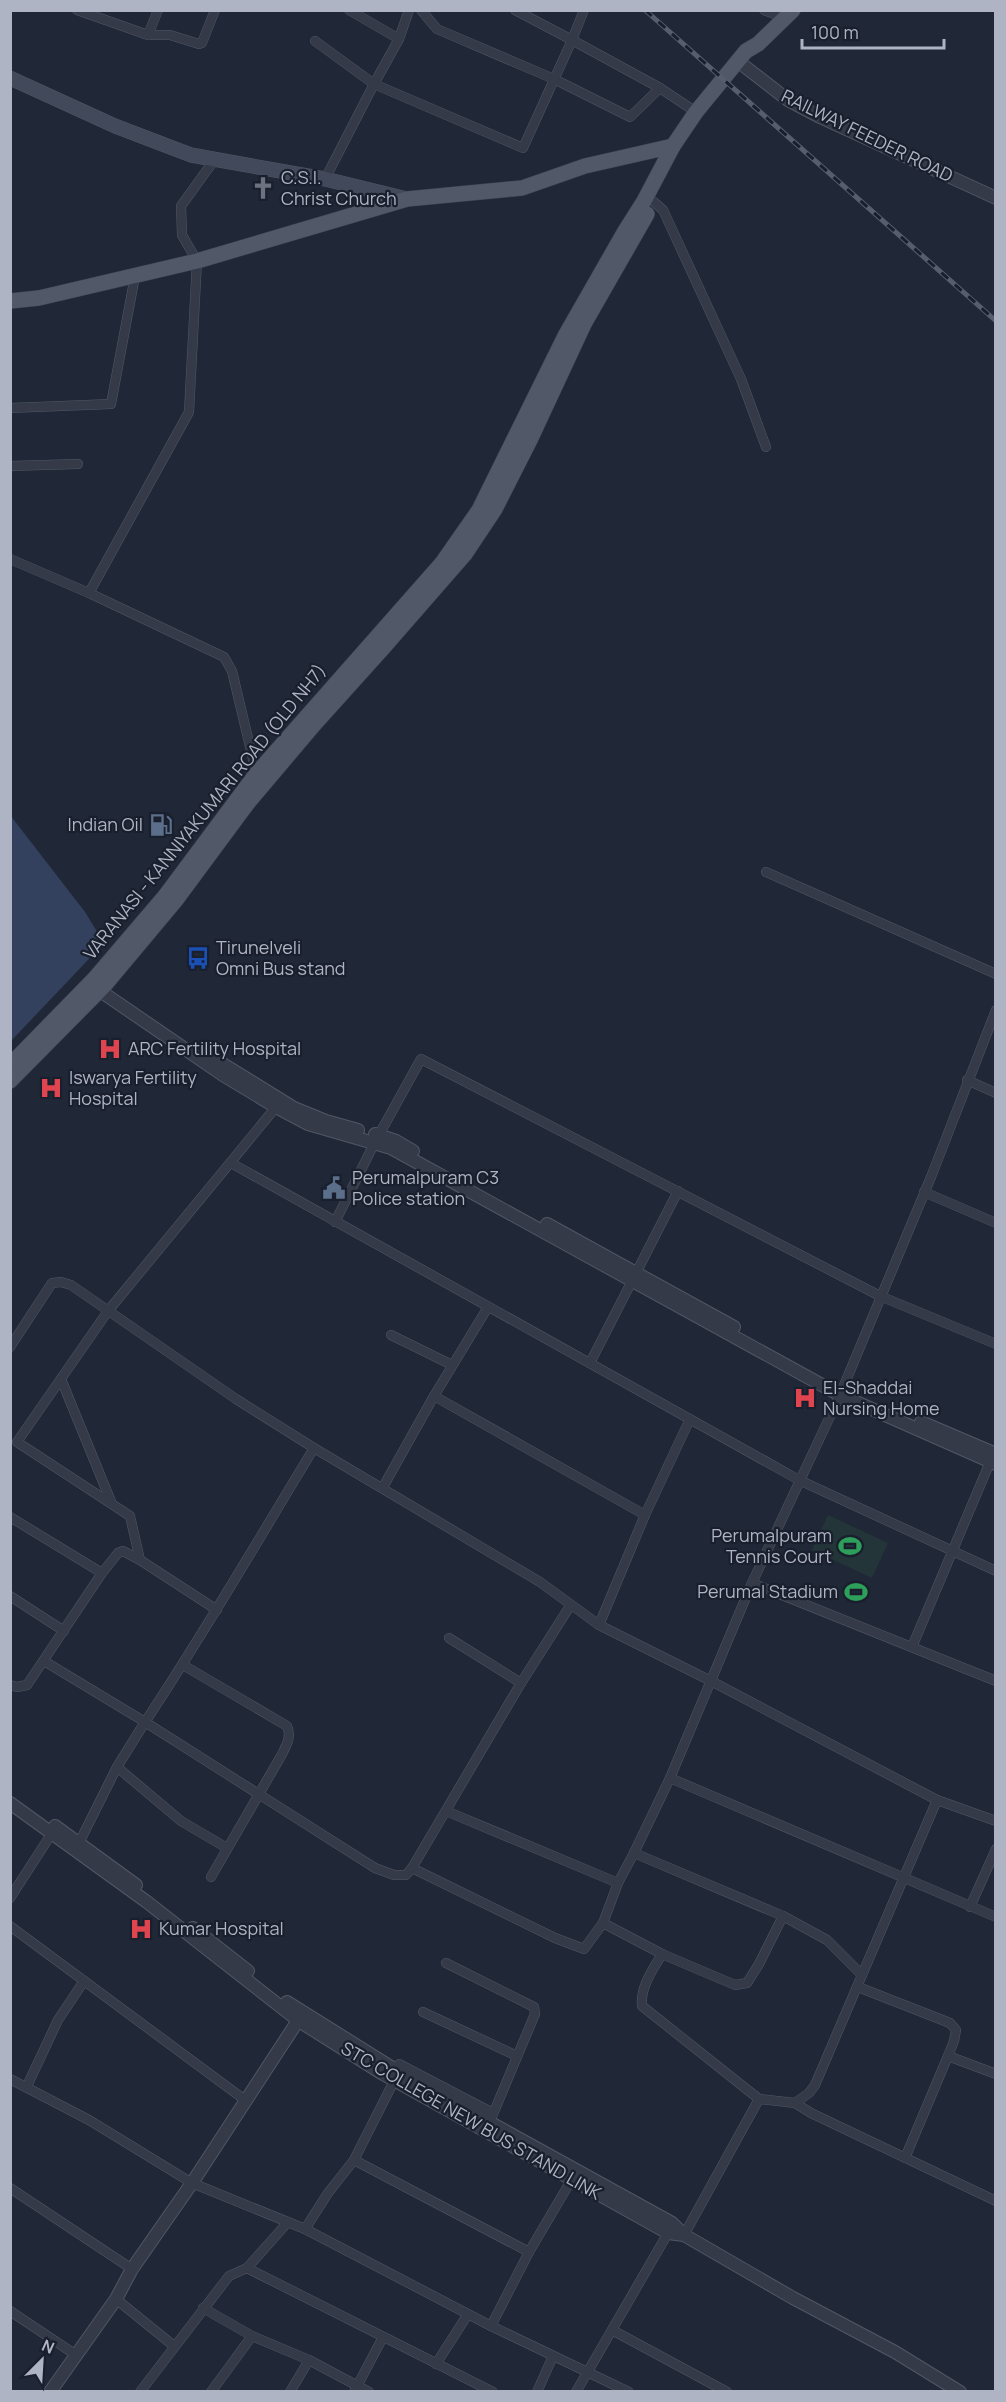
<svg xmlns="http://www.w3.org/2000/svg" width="1006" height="2402" viewBox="0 0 1006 2402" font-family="Manrope,sans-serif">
  <rect width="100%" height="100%" fill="#202837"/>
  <polygon fill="#233539" points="828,1515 888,1543 872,1578 812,1550"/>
  <polygon fill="#34415e" points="10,815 85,912 104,943 11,1041"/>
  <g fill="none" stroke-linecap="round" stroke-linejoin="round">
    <g stroke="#515765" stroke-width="10">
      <g id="minor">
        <polyline points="77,10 148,35 158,10"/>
        <polyline points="349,10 399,39"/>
        <polyline points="421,10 437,29 554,79 630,117 660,88 572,40 584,10"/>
        <polyline points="764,10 785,18"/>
        <polyline points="148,35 170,35 199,44 202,43 215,10"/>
        <polyline points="315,41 374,84 399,39 409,10"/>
        <polyline points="660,88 696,112"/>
        <polyline points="325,179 374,84 523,148 572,40 515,10"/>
        <polyline points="654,202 663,210 741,379 766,447"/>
        <polyline points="10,408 111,404 135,276"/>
        <polyline points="10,466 78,464"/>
        <polyline points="10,559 89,593 189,412 197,261 182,235 181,206 215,159"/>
        <polyline points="89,593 224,657 232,671 257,776"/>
        <polyline points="766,872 996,974"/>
        <polyline points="996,1010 931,1177 840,1395 752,1583 670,1778 996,1917"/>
        <polyline points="967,1080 996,1093"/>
        <polyline points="231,1163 799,1480 996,1571"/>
        <polyline points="924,1192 996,1223"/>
        <polyline points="335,1222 375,1142 421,1059 880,1296 996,1344"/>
        <polyline points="391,1335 452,1365"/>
        <polyline points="10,1347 52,1283 61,1282 71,1285 236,1399 314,1448"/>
        <polyline points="590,1363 678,1191"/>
        <polyline points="61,1379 112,1504"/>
        <polyline points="434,1396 645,1515"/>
        <polyline points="383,1487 434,1396 488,1307"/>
        <polyline points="10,1517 102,1573"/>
        <polyline points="140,1560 130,1516 17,1442 108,1311 276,1107"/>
        <polyline points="752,1583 996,1681"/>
        <polyline points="10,1596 64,1631"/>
        <path d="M 570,1606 L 521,1683 L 412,1868 L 406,1875 L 394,1875 L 375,1868 L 145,1722 C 205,1632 258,1540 314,1448 L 540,1582 L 599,1625 L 711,1681 L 937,1800 L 862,1975 L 827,1940 L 783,1916 L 634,1853 L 670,1778"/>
        <polyline points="599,1625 645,1515 690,1419"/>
        <polyline points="449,1638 521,1683"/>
        <polyline points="912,1647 990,1462"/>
        <polyline points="44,1661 145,1722 117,1767 77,1847"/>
        <path d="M 183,1665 L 287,1726 C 292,1737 286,1746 281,1756 L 211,1877"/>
        <polyline points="10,1685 17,1687 27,1685 102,1573 118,1553 123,1551 140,1560 217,1610"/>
        <polyline points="117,1767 181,1821 227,1848"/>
        <polyline points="937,1800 996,1821"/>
        <polyline points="446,1811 618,1883"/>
        <polyline points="412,1868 555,1938 584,1949 603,1923 618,1883 634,1853"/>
        <polyline points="10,1898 52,1833"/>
        <polyline points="970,1907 996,1849"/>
        <polyline points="603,1923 662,1954"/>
        <polyline points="10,1926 245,2100"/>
        <polyline points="446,1963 534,2007 535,2014 488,2126"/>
        <polyline points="858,1987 950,2023 956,2030 954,2041 948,2056 996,2074"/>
        <polyline points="423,2012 517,2056"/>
        <polyline points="399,2064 493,2113"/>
        <polyline points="10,2079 89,2120 192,2183 305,2229 491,2326 629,2392"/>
        <polyline points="27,2086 58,2020 84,1981"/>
        <path d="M 759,2099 L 642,2006 C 640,1987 653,1969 662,1954 L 735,1985 L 747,1983 L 759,1964 L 783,1916"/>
        <polyline points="795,2103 811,2113 996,2201"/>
        <polyline points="905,2158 948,2056"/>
        <polyline points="354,2160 529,2252"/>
        <polyline points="10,2188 132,2269"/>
        <polyline points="305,2229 328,2193 354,2160 394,2081"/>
        <polyline points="684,2235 759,2099 795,2103 809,2093 815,2085 862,1975"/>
        <polyline points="247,2268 493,2392"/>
        <polyline points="116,2299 174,2346"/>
        <polyline points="203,2308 252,2336"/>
        <polyline points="10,2311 76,2355"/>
        <polyline points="491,2326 529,2252 572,2179"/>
        <polyline points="612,2330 727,2392"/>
        <polyline points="436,2364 468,2314"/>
        <polyline points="140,2392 229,2276 247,2268 288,2222"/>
        <polyline points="211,2392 252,2336 309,2360 369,2392"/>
        <polyline points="290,2392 309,2360"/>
        <polyline points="354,2392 383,2337"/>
        <polyline points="537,2392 553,2356"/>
        <polyline points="576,2392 668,2233"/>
      </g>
    </g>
    <g stroke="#515765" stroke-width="14">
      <g id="tertiary">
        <polyline points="744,66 788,100 820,117 996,198"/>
        <polyline points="93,986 223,1075 276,1107 308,1124 391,1148 840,1395 996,1464"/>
        <polyline points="213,1058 294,1108 326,1121 358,1130"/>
        <polyline points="375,1134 396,1141 413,1151"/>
        <polyline points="547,1224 734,1327"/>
        <polyline points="921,1422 996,1454"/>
        <polyline points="10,1803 147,1902 299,2021 383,2074 668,2233 684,2235 793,2298 895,2352 960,2392"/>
        <polyline points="55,1826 136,1885"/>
        <polyline points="193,1928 248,1971"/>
        <polyline points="287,2002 402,2074 672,2223 684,2235"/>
        <polyline points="50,2392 116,2299 132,2269 192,2183 301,2016"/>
      </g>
    </g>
    <g stroke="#515765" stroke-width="15">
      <polyline id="secondary" points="10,78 115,126 191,155 325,179 407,199"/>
    </g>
    <g stroke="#3d4351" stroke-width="16">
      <g id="primary">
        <polyline points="10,301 39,298 197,261 407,199 522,188 585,166 673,146"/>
        <polyline points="10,1065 95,978 165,896 256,774 442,563 479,510 565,336 625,231 644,201 673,146 696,112 746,51 758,44 793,10"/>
        <polyline points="10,1081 104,986 176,900 247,804 312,727 384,647 465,554 495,509 530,440 584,324 647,214"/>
      </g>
    </g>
    <use href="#minor" stroke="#343a47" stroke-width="9"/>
    <use href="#tertiary" stroke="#343a47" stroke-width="12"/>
    <use href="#secondary" stroke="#42495a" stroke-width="14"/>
    <use href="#primary" stroke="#515968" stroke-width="15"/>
    <g stroke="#555d6f" stroke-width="5">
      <polyline id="rail" points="645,10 996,321"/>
    </g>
    <use href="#rail" stroke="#191f2c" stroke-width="3" stroke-dasharray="9" stroke-linecap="butt"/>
  </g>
  <defs>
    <g id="church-bare" transform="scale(1.8)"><path d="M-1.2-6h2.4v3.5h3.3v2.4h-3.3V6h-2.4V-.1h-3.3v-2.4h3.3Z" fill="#6b7280" stroke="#191f2c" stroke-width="2.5" paint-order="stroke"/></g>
    <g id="fuel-bare" transform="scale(1.8)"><path d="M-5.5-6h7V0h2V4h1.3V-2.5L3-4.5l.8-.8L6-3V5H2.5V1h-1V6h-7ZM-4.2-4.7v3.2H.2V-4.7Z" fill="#5c6f8a" stroke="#191f2c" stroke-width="2.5" paint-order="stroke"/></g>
    <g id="bus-bare" transform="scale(1.8)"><path d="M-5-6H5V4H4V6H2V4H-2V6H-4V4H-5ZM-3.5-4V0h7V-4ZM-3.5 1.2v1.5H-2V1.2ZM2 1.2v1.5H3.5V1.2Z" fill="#1a4fb4" stroke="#191f2c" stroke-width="2.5" paint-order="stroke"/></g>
    <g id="hospital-bare" transform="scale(1.8)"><path d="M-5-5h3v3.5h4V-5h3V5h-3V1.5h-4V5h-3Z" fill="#e0444e" stroke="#191f2c" stroke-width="2.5" paint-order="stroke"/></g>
    <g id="civic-bare" transform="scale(1.8)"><path d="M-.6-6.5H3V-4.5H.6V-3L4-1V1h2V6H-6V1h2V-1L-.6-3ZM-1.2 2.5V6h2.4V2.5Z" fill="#5c6f8a" stroke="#191f2c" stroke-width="2.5" paint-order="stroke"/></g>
    <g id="stadium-bare" transform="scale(1.8)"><path d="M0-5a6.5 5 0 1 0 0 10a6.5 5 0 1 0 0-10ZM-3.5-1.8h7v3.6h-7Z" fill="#2e9e5b" stroke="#191f2c" stroke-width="2.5" paint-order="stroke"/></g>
  </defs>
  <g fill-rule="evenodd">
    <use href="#church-bare" x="263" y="188"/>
    <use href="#fuel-bare" x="161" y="825"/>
    <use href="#bus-bare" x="198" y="958"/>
    <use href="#hospital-bare" x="110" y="1049"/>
    <use href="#hospital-bare" x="51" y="1088"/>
    <use href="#civic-bare" x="334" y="1188"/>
    <use href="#hospital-bare" x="805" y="1398"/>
    <use href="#stadium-bare" x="850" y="1546"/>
    <use href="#stadium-bare" x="856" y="1592"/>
    <use href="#hospital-bare" x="141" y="1929"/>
  </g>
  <g text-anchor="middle" stroke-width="4.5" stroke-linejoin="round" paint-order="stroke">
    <g font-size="18" fill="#aeb4c4" stroke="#191f2c">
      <text transform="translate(867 136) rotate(26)" y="6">RAILWAY FEEDER ROAD</text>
      <text transform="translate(205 812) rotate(-51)" y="6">VARANASI - KANNIYAKUMARI ROAD (OLD NH7)</text>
      <text transform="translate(471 2121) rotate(30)" y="6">STC COLLEGE NEW BUS STAND LINK</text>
    </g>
    <g font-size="18" fill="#aeb4c4" stroke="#191f2c" text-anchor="start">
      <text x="281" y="184">C.S.I.<tspan x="281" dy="21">Christ Church</tspan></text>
      <text x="143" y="831" text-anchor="end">Indian Oil</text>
      <text x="216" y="954">Tirunelveli<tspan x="216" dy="21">Omni Bus stand</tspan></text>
      <text x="128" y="1055">ARC Fertility Hospital</text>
      <text x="69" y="1084">Iswarya Fertility<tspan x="69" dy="21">Hospital</tspan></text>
      <text x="352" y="1184">Perumalpuram C3<tspan x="352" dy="21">Police station</tspan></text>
      <text x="823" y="1394">El-Shaddai<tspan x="823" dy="21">Nursing Home</tspan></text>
      <text x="832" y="1542" text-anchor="end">Perumalpuram<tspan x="832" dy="21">Tennis Court</tspan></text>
      <text x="838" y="1598" text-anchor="end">Perumal Stadium</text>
      <text x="159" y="1935">Kumar Hospital</text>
    </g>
  </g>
  <rect width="1006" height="2402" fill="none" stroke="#aeb4c4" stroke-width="24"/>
  <g transform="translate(42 2360) rotate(24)" stroke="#191f2c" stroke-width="4.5" paint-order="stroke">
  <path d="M0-4.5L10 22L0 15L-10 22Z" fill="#aeb4c4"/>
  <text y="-9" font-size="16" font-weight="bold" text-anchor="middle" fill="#aeb4c4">N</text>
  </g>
  <path d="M802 39v9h142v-9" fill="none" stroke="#aeb4c4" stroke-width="3"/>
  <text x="811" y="39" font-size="18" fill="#aeb4c4" stroke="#191f2c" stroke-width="4.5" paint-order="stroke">100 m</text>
</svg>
